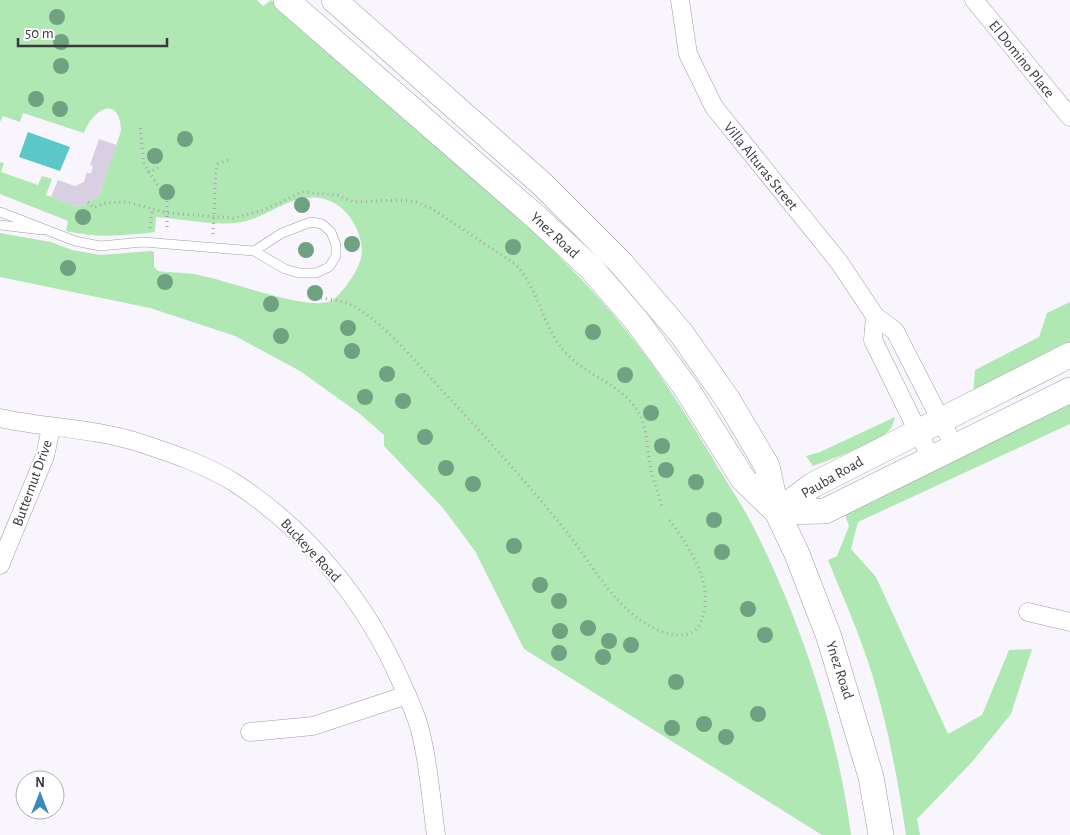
<svg xmlns="http://www.w3.org/2000/svg" width="1070" height="835" viewBox="0 0 1070 835" font-family="'Alegreya Sans',sans-serif">
  <rect width="100%" height="100%" fill="#f9f5fd"/>
  <g fill="#b0e8b3">
    <path d="M 0,0 L 257,0 L 263,6 L 271,0 C 332,53 392,106 452,160 C 508,208 563,256 611,312 C 649,356 680,404 710,454 C 724,478 740,501 753,526 C 800,619 838,731 851,835 L 822,835 L 524,649 L 475,551 L 443,508 L 384,446 L 384,435 L 360,414 L 300,371 L 235,336 L 150,308 L 0,277 L 0,233 L 51,242 L 72,250 L 100,255 L 151,251 L 154,252 L 154,267 L 158,271 C 173,273 189,272 203,276 C 232,282 303,309 328,302 C 336,299 342,291 347,285 C 354,275 362,262 362,250 C 361,229 346,204 324,199 C 290,191 268,220 235,223 C 211,225 180,219 156,217 L 155,232 C 123,236 97,238 66,231 L 68,221 L 0,194 L 0,162 L 4,163 L 1,172 L 38,185 L 42,176 L 52,179 L 46,195 L 79,207 L 99,196 L 121,131 C 120,95 94,107 84,133 L 23,113 L 20,122 L 3,116 L 0,122 Z"/>
    <polygon points="1070,302 1070,344 973,394 975,370 1039,337 1047,313"/>
    <path d="M 1070,403 L 1070,424 L 858,522 L 851,549 L 876,577 L 948,734 L 982,715 L 1009,650 L 1032,649 L 1011,714 L 972,762 L 917,819 L 920,835 L 906,835 C 898,781 888,726 872,674 C 860,635 843,597 828,560 L 837,556 L 849,526 L 845,515 Z"/>
    <path d="M 895,417 C 894,420 893,425 891,428 C 882,442 829,460 813,466 L 806,456 L 820,452 Z"/>
  </g>
  <polygon fill="#5ac7c8" points="28,132 70,147 60,171 19,157"/>
  <polygon fill="#d9cfe2" points="99,139 117,145 99,196 79,207 51,197 58,180 75,186 84,182 87,172 91,174 93,166 90,165"/>
  <g fill="none" stroke-linecap="round" stroke-linejoin="round">
    <g stroke="#a399ab" stroke-width="10">
      <g id="lane">
        <polyline points="0,212 75,241 100,246 143,242 254,251 285,269 299,273 316,273 329,267 336,256 336,245 331,232 322,224 311,222 282,233 254,251"/>
        <polyline points="0,225 42,230"/>
      </g>
    </g>
    <g stroke="#a399ab" stroke-width="19">
      <g id="street">
        <polyline points="680,0 688,54 714,107 839,262 875,316 895,331 954,446"/>
        <polyline points="974,0 1070,117"/>
        <polyline points="875,316 873,340 931,458"/>
        <path d="M 0,418 C 45,428 91,428 134,441 C 168,452 205,464 235,483 C 310,532 367,603 402,684 C 409,699 416,715 420,730 C 429,764 431,800 436,835"/>
        <polyline points="0,565 45,456 51,428"/>
        <polyline points="1028,612 1070,622"/>
        <polyline points="250,732 313,726 407,695"/>
      </g>
    </g>
    <g stroke="#a399ab" stroke-width="26">
      <g id="secondary">
        <polyline points="286,0 537,218 591,268 636,320 686,388 743,479 777,512"/>
        <polyline points="334,0 541,183 621,263 681,333 728,400 767,466 777,512 797,554 829,637 871,777 881,835"/>
        <polyline points="777,512 813,485 1070,355"/>
        <polyline points="777,512 825,511 1070,390"/>
      </g>
    </g>
    <g stroke="#a9a5ad" stroke-width="3" stroke-dasharray="1 4" stroke-linecap="butt">
      <polyline points="140,128 144,164 167,200 167,230"/>
      <polyline points="148,172 161,167"/>
      <path d="M 88,202 L 94,208 L 104,203 L 127,202 L 168,213 L 233,218 L 264,210 L 302,192 L 337,195 L 354,202 L 401,200 L 416,202 L 431,208 L 515,264 C 537,288 540,314 556,340 C 575,371 607,377 629,400 C 649,419 646,446 651,471 C 654,483 659,495 662,507"/>
      <polyline points="150,228 152,210"/>
      <polyline points="213,234 216,170 218,164 231,159"/>
      <path d="M 321,298 C 332,300 347,301 357,308 C 388,328 413,359 438,386 C 482,433 525,480 565,530 C 594,566 617,615 663,632 C 676,636 693,638 700,624 C 717,586 690,548 668,518"/>
    </g>
    <use href="#lane" stroke="#fff" stroke-width="9"/>
    <use href="#street" stroke="#fff" stroke-width="18"/>
    <use href="#secondary" stroke="#fff" stroke-width="25"/>
  </g>
  <g fill="#70a180">
    <circle cx="57" cy="17" r="8"/>
    <circle cx="61" cy="42" r="8"/>
    <circle cx="61" cy="66" r="8"/>
    <circle cx="36" cy="99" r="8"/>
    <circle cx="60" cy="109" r="8"/>
    <circle cx="185" cy="139" r="8"/>
    <circle cx="155" cy="156" r="8"/>
    <circle cx="167" cy="192" r="8"/>
    <circle cx="302" cy="205" r="8"/>
    <circle cx="83" cy="217" r="8"/>
    <circle cx="352" cy="244" r="8"/>
    <circle cx="513" cy="247" r="8"/>
    <circle cx="306" cy="250" r="8"/>
    <circle cx="68" cy="268" r="8"/>
    <circle cx="165" cy="282" r="8"/>
    <circle cx="315" cy="293" r="8"/>
    <circle cx="271" cy="304" r="8"/>
    <circle cx="348" cy="328" r="8"/>
    <circle cx="593" cy="332" r="8"/>
    <circle cx="281" cy="336" r="8"/>
    <circle cx="352" cy="351" r="8"/>
    <circle cx="387" cy="374" r="8"/>
    <circle cx="625" cy="375" r="8"/>
    <circle cx="365" cy="397" r="8"/>
    <circle cx="403" cy="401" r="8"/>
    <circle cx="651" cy="413" r="8"/>
    <circle cx="425" cy="437" r="8"/>
    <circle cx="662" cy="446" r="8"/>
    <circle cx="446" cy="468" r="8"/>
    <circle cx="666" cy="470" r="8"/>
    <circle cx="696" cy="482" r="8"/>
    <circle cx="473" cy="484" r="8"/>
    <circle cx="714" cy="520" r="8"/>
    <circle cx="514" cy="546" r="8"/>
    <circle cx="722" cy="552" r="8"/>
    <circle cx="540" cy="585" r="8"/>
    <circle cx="559" cy="601" r="8"/>
    <circle cx="748" cy="609" r="8"/>
    <circle cx="588" cy="628" r="8"/>
    <circle cx="560" cy="631" r="8"/>
    <circle cx="765" cy="635" r="8"/>
    <circle cx="609" cy="641" r="8"/>
    <circle cx="631" cy="645" r="8"/>
    <circle cx="559" cy="653" r="8"/>
    <circle cx="603" cy="657" r="8"/>
    <circle cx="676" cy="682" r="8"/>
    <circle cx="758" cy="714" r="8"/>
    <circle cx="704" cy="724" r="8"/>
    <circle cx="672" cy="728" r="8"/>
    <circle cx="726" cy="737" r="8"/>
  </g>
  <g text-anchor="middle" stroke-width="4.5" stroke-linejoin="round" paint-order="stroke">
    <g font-size="15" fill="#3c383f" stroke="#fff">
      <text transform="translate(1022 59) rotate(51)" y="5">El Domino Place</text>
      <text transform="translate(761 166) rotate(51)" y="5">Villa Alturas Street</text>
      <text transform="translate(555 235) rotate(43)" y="5">Ynez Road</text>
      <text transform="translate(832 477) rotate(-30)" y="5">Pauba Road</text>
      <text transform="translate(32 483) rotate(-70)" y="5">Butternut Drive</text>
      <text transform="translate(311 550) rotate(47)" y="5">Buckeye Road</text>
      <text transform="translate(840 670) rotate(72)" y="5">Ynez Road</text>
    </g>
  </g>
  <g transform="translate(40 795)"><circle r="24" fill="#ffffff" stroke="#b1afb2"/>
  <path d="M0-4L9 19L0 12L-9 19Z" fill="#3c87bb"/>
  <text y="-8" font-size="14" font-weight="bold" text-anchor="middle" fill="#3c383f">N</text>
  </g>
  <path d="M18 38v8h149v-8" fill="none" stroke="#3c383f" stroke-width="2.5"/>
  <text x="25" y="38" font-size="15" fill="#3c383f" stroke="#ffffff" stroke-width="4" paint-order="stroke">50 m</text>
</svg>
